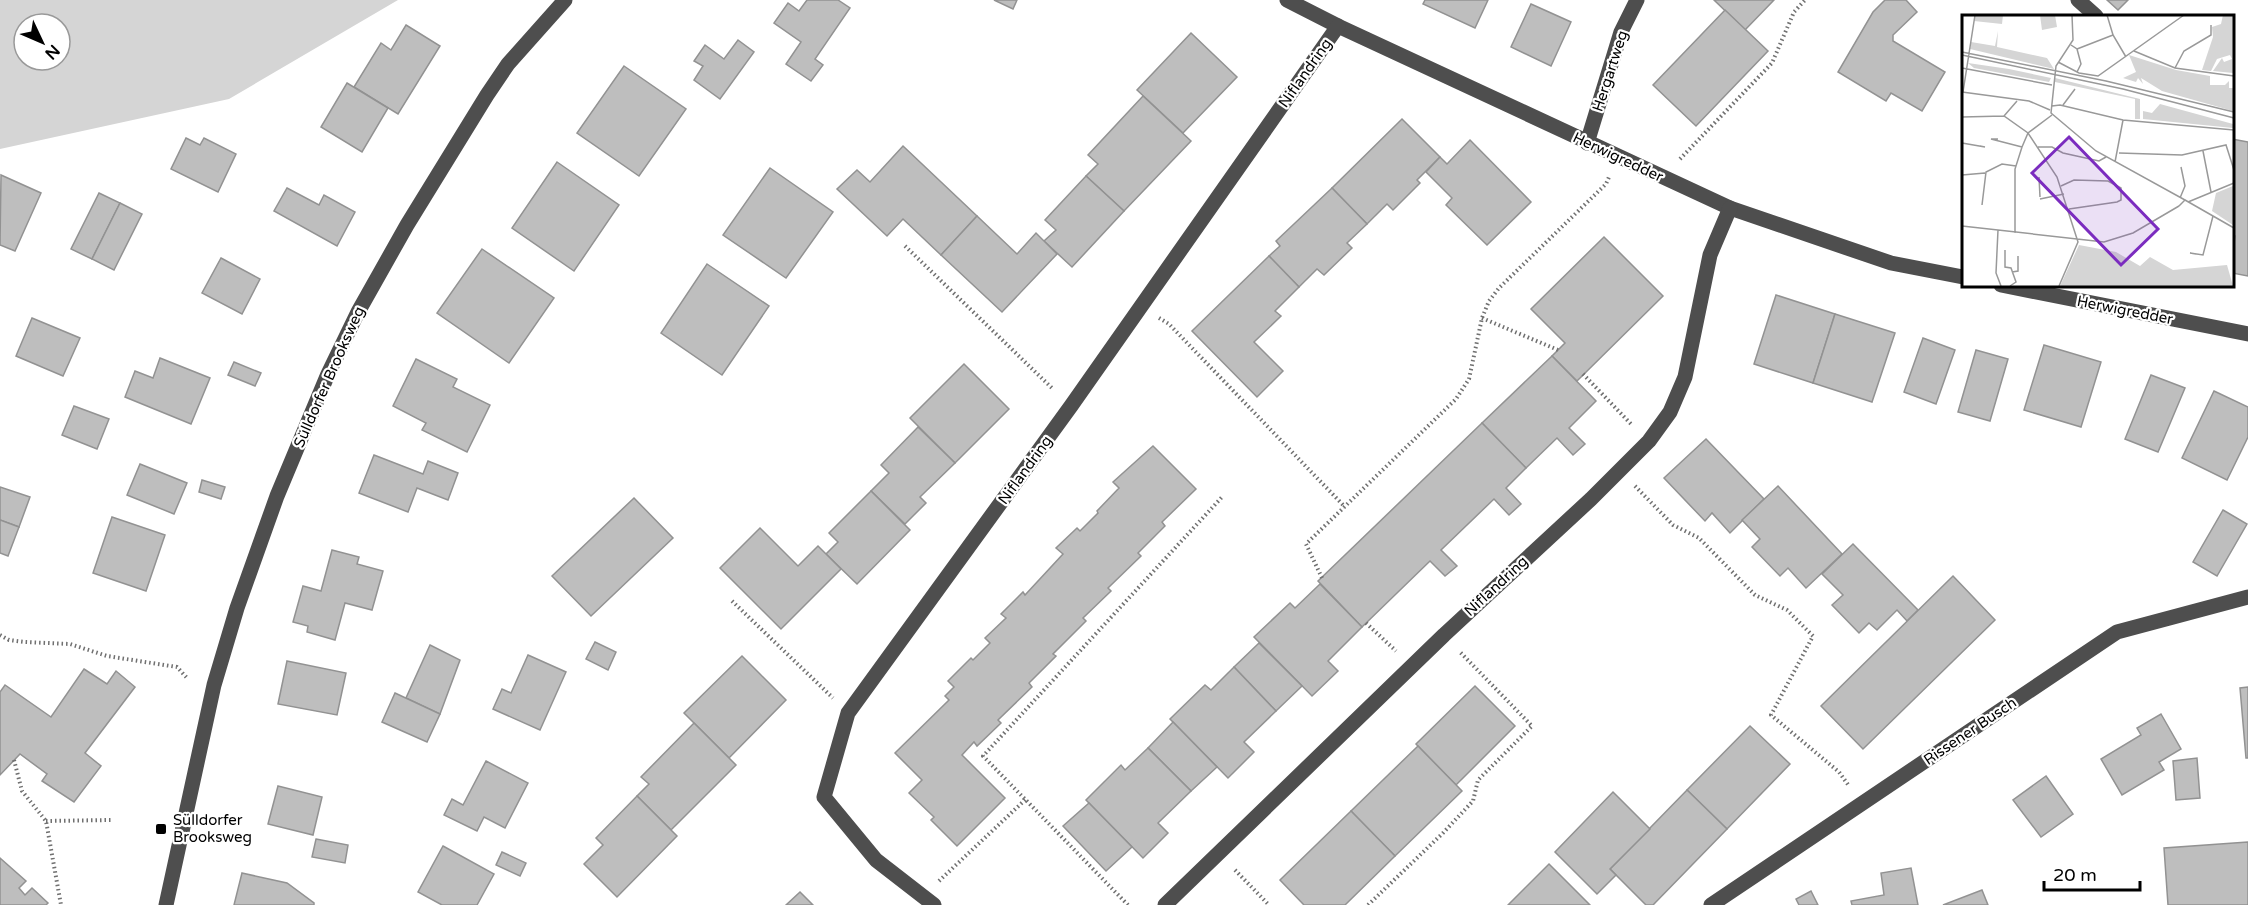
<svg xmlns="http://www.w3.org/2000/svg" width="2248" height="905" viewBox="0 0 2248 905" font-family="'Varela Round',sans-serif">
  <rect width="100%" height="100%" fill="#fff"/>
  <path fill="#d5d5d5" fill-rule="evenodd" d="M 0,0 L 398,0 L 229,99 L 0,149 ZM 24,24 L 60,24 L 60,60 L 24,60 Z"/>
  <g fill="#bebebe" stroke="#929292" stroke-width="1.5">
    <polygon points="807,0 838,0 850,8 815,59 823,65 811,81 786,64 801,42 774,23 788,3 799,11"/>
    <polygon points="994,0 1017,0 1013,9"/>
    <polygon points="1425,0 1488,0 1475,28 1423,4"/>
    <polygon points="1714,0 1774,0 1745,30"/>
    <polygon points="1885,0 1906,0 1917,12 1893,35 1893,41 1945,72 1922,111 1891,93 1886,101 1838,72 1873,12"/>
    <polygon points="2107,0 2128,0 2118,10"/>
    <polygon points="1531,4 1571,22 1551,66 1511,47"/>
    <polygon points="1725,10 1768,51 1696,126 1653,85"/>
    <polygon points="406,25 440,46 398,114 354,87 381,43 391,50"/>
    <polygon points="1191,33 1237,77 1183,133 1137,90"/>
    <polygon points="738,40 754,52 720,99 694,80 703,66 694,61 705,45 724,59"/>
    <polygon points="624,66 686,109 639,176 577,133"/>
    <polygon points="347,83 388,108 362,152 321,127"/>
    <polygon points="1143,96 1191,141 1124,211 1086,176 1098,164 1088,155"/>
    <polygon points="1402,119 1440,157 1417,180 1420,183 1393,210 1387,204 1367,224 1332,188"/>
    <polygon points="186,138 200,145 204,138 236,154 218,192 171,169"/>
    <polygon points="2232,139 2248,142 2248,276 2232,273 2232,256 2235,236 2232,235"/>
    <polygon points="1470,140 1531,202 1487,245 1446,205 1452,198 1426,172 1440,157 1447,164"/>
    <polygon points="903,146 977,216 941,255 903,219 887,236 837,189 857,170 870,182"/>
    <polygon points="557,162 619,205 574,271 512,228"/>
    <polygon points="770,168 833,212 786,278 723,235"/>
    <polygon points="1,175 41,193 15,251 0,245"/>
    <polygon points="1086,176 1124,211 1072,267 1044,241 1056,230 1045,220"/>
    <polygon points="287,188 319,205 324,195 355,212 337,246 274,211"/>
    <polygon points="1332,188 1367,224 1347,243 1352,248 1324,275 1317,269 1299,287 1269,256 1280,246 1276,241"/>
    <polygon points="99,193 120,203 92,259 71,249"/>
    <polygon points="120,203 142,214 114,270 92,259"/>
    <polygon points="977,216 1017,254 1036,233 1057,254 1002,312 941,255"/>
    <polygon points="1604,237 1663,296 1577,381 1552,356 1565,343 1531,309"/>
    <polygon points="482,249 554,298 509,363 437,313"/>
    <polygon points="1269,256 1299,287 1275,311 1281,316 1254,342 1283,371 1257,397 1192,331"/>
    <polygon points="221,258 260,279 242,314 202,293"/>
    <polygon points="707,264 769,306 722,375 661,333"/>
    <polygon points="1776,295 1835,314 1813,383 1754,364"/>
    <polygon points="1835,314 1895,333 1872,402 1813,383"/>
    <polygon points="32,318 80,338 63,376 16,356"/>
    <polygon points="1923,338 1955,350 1936,404 1904,392"/>
    <polygon points="2044,345 2101,362 2081,427 2024,410"/>
    <polygon points="1976,350 2008,359 1990,421 1958,412"/>
    <polygon points="1552,356 1596,401 1569,428 1585,444 1573,455 1557,438 1526,468 1482,423"/>
    <polygon points="160,358 210,378 191,424 125,397 135,371 153,378"/>
    <polygon points="416,359 457,379 453,387 490,405 467,452 422,430 426,423 393,406"/>
    <polygon points="234,362 261,373 255,386 228,375"/>
    <polygon points="964,364 1009,409 955,463 910,418"/>
    <polygon points="2151,375 2185,388 2158,452 2125,439"/>
    <polygon points="2214,391 2248,407 2248,437 2227,480 2182,458"/>
    <polygon points="74,406 109,419 97,449 62,435"/>
    <polygon points="1482,423 1526,468 1506,488 1521,504 1509,515 1494,499 1441,550 1457,566 1445,576 1430,561 1362,627 1318,581"/>
    <polygon points="918,427 955,463 920,497 926,503 905,524 871,491 889,473 881,465"/>
    <polygon points="1706,439 1764,499 1730,533 1712,513 1705,521 1664,478"/>
    <polygon points="1153,446 1196,489 1162,522 1165,526 1138,553 1141,556 1108,588 1111,591 1083,618 1086,621 1053,654 1056,656 1029,683 1032,687 998,720 1001,723 977,746 974,742 962,755 1005,798 957,846 931,820 934,817 909,793 922,780 895,753 949,700 945,696 954,687 948,681 971,658 973,660 990,643 985,638 1006,618 1001,614 1023,592 1025,595 1063,554 1056,548 1077,528 1080,531 1098,513 1097,511 1119,488 1113,482"/>
    <polygon points="374,455 423,474 428,461 458,473 448,500 417,488 408,512 359,493"/>
    <polygon points="140,464 187,483 174,514 127,495"/>
    <polygon points="202,480 225,487 221,499 199,492"/>
    <polygon points="1778,486 1842,554 1806,588 1788,568 1780,576 1752,547 1760,539 1742,520"/>
    <polygon points="0,487 30,497 19,527 0,520"/>
    <polygon points="871,491 910,530 857,584 826,554 838,542 829,533"/>
    <polygon points="634,498 673,538 591,616 552,576"/>
    <polygon points="2223,510 2247,524 2217,576 2193,562"/>
    <polygon points="112,517 165,535 146,591 93,573"/>
    <polygon points="0,520 19,527 8,556 0,553"/>
    <polygon points="760,528 798,566 818,546 841,569 781,629 720,568"/>
    <polygon points="1853,544 1918,610 1907,621 1897,610 1877,630 1869,623 1859,633 1832,605 1843,595 1822,574"/>
    <polygon points="332,550 359,557 357,564 383,571 372,610 345,603 335,640 307,632 308,626 293,622 303,586 321,591"/>
    <polygon points="1953,576 1995,620 1863,749 1821,706"/>
    <polygon points="1320,584 1362,627 1328,661 1338,671 1312,696 1254,637 1290,603 1295,608"/>
    <polygon points="595,642 616,652 608,670 586,659"/>
    <polygon points="1259,643 1302,686 1276,711 1234,667"/>
    <polygon points="430,645 460,660 440,714 406,698"/>
    <polygon points="528,655 566,672 540,730 493,709 502,689 511,693"/>
    <polygon points="742,656 786,700 729,758 684,713"/>
    <polygon points="287,661 346,673 337,715 278,704"/>
    <polygon points="1234,667 1276,711 1244,742 1254,752 1228,778 1170,719 1205,685 1211,690"/>
    <polygon points="84,669 107,684 116,671 135,687 85,753 101,766 74,802 42,781 47,774 20,754 0,775 0,692 5,685 51,717"/>
    <polygon points="1475,686 1515,726 1456,785 1416,744"/>
    <polygon points="2248,687 2248,758 2246,758 2240,688"/>
    <polygon points="395,693 440,714 427,742 382,722"/>
    <polygon points="2161,714 2181,749 2159,762 2164,770 2122,795 2101,759 2141,735 2137,728"/>
    <polygon points="1173,722 1217,767 1191,791 1148,748"/>
    <polygon points="694,723 736,765 671,830 637,796 649,784 641,777"/>
    <polygon points="1750,726 1790,764 1727,829 1687,790"/>
    <polygon points="1418,746 1462,791 1395,856 1351,811"/>
    <polygon points="1148,748 1191,791 1158,823 1168,833 1143,858 1086,800 1121,765 1125,770"/>
    <polygon points="2197,758 2200,798 2176,800 2173,761"/>
    <polygon points="486,761 528,783 505,828 484,817 477,831 444,815 452,799 463,805"/>
    <polygon points="2046,776 2073,814 2041,837 2013,800"/>
    <polygon points="278,786 322,797 313,835 268,824"/>
    <polygon points="1687,790 1727,829 1653,905 1646,905 1610,869"/>
    <polygon points="1613,792 1650,829 1610,869 1616,875 1597,894 1555,852"/>
    <polygon points="637,796 677,836 617,897 584,864 603,845 596,838"/>
    <polygon points="1089,803 1132,847 1106,871 1063,826"/>
    <polygon points="1351,811 1395,856 1345,905 1304,905 1280,880"/>
    <polygon points="316,839 348,845 345,863 312,857"/>
    <polygon points="2248,842 2248,905 2168,905 2164,848"/>
    <polygon points="443,846 494,874 477,905 442,905 418,892"/>
    <polygon points="502,852 526,863 520,876 496,865"/>
    <polygon points="0,858 26,881 19,888 25,895 32,888 48,903 46,905 0,905"/>
    <polygon points="1549,864 1590,905 1508,905"/>
    <polygon points="1911,868 1918,905 1852,905 1851,901 1884,895 1881,873"/>
    <polygon points="242,873 287,883 314,903 314,905 234,905"/>
    <polygon points="1982,890 1988,905 1943,905"/>
    <polygon points="1811,891 1818,905 1799,905 1796,899"/>
    <polygon points="800,892 813,905 786,905"/>
  </g>
  <g fill="none" stroke-linecap="round" stroke-linejoin="round">
    <g stroke="#707070" stroke-width="4" stroke-dasharray="1.5 3" stroke-linecap="butt">
      <polyline points="1680,159 1772,63 1794,12 1805,0"/>
      <polyline points="905,246 1053,389"/>
      <polyline points="1159,318 1169,324 1345,507"/>
      <polyline points="1482,318 1558,350"/>
      <polyline points="1583,374 1631,424"/>
      <polyline points="1635,486 1673,525 1699,538 1755,595 1787,610 1813,636 1771,715 1839,772 1849,786"/>
      <polyline points="1322,578 1306,544 1456,399 1469,379 1482,318 1489,301 1499,288 1606,184 1609,177"/>
      <polyline points="732,601 833,698"/>
      <polyline points="1366,623 1396,651"/>
      <polyline points="0,635 9,640 25,642 70,644 107,656 177,667 188,679"/>
      <polyline points="14,760 22,791 46,821 61,905"/>
      <polyline points="46,821 112,820"/>
      <polyline points="1235,870 1269,905"/>
      <polyline points="939,881 1026,799"/>
      <polyline points="1128,905 983,756 1223,496"/>
      <polyline points="1368,905 1443,833 1473,801 1478,780 1532,726 1459,651"/>
    </g>
    <g stroke="#4e4e4e" stroke-width="15">
      <polyline points="1287,0 1338,26 1730,208 1891,263 1963,277"/>
      <polyline points="2078,0 2096,16"/>
      <polyline points="1587,143 1621,32 1637,0"/>
      <polyline points="2001,285 2248,334"/>
      <polyline points="166,905 214,685 237,608 277,496 328,374 358,312 407,225 487,95 508,64 565,0"/>
      <polyline points="934,905 876,860 824,797 848,713 1071,406 1338,26"/>
      <polyline points="1165,905 1444,635 1591,499 1649,441 1670,412 1685,377 1710,255 1730,208"/>
      <polyline points="1711,905 2117,632 2248,597"/>
    </g>
  </g>
  <rect fill="#000" stroke="#fff" stroke-width="2" x="155" y="823" width="12" height="12" rx="3"/>
  <g text-anchor="middle" stroke-width="4.5" stroke-linejoin="round" paint-order="stroke">
    <g font-size="15" fill="#000" stroke="#fff">
      <text transform="translate(1610 71) rotate(-72)" y="5">Hergartweg</text>
      <text transform="translate(1305 73) rotate(-55)" y="5">Niflandring</text>
      <text transform="translate(1618 157) rotate(25)" y="5">Herwigredder</text>
      <text transform="translate(2125 310) rotate(11)" y="5">Herwigredder</text>
      <text transform="translate(329 377) rotate(-66)" y="5">Sülldorfer Brooksweg</text>
      <text transform="translate(1025 470) rotate(-54)" y="5">Niflandring</text>
      <text transform="translate(1496 586) rotate(-43)" y="5">Niflandring</text>
      <text transform="translate(1970 731) rotate(-34)" y="5">Rissener Busch</text>
    </g>
    <g font-size="15" fill="#000" stroke="#fff" text-anchor="start">
      <text x="173" y="825">Sülldorfer<tspan x="173" dy="17">Brooksweg</tspan></text>
    </g>
  </g>
  <g transform="translate(1962 15)">
    <rect width="272" height="272" fill="#fff"/>
    <path d="M 13,0 L 41,0 L 40,9 L 12,6 ZM 78,0 L 93,0 L 95,12 L 80,15 ZM 261,0 L 271,0 L 271,58 L 251,56 L 260,43 L 262,47 L 270,44 L 268,40 L 255,44 L 249,56 L 240,55 L 251,22 L 250,12 L 259,9 ZM 36,16 L 35,32 L 85,43 L 92,54 L 8,34 L 9,27 L 33,31 ZM 167,40 L 214,55 L 248,61 L 248,70 L 263,70 L 267,66 L 267,73 L 271,73 L 271,96 L 200,76 L 179,63 L 181,69 L 176,63 L 174,67 L 161,63 L 174,57 ZM 6,48 L 47,54 L 89,63 L 87,67 L 12,53 ZM 93,63 L 178,84 L 178,104 L 173,104 L 173,84 L 93,67 ZM 198,89 L 271,109 L 271,113 L 181,104 L 181,96 L 190,98 ZM 271,171 L 271,210 L 250,196 L 254,178 ZM 117,230 L 154,237 L 178,251 L 188,242 L 211,255 L 265,250 L 271,271 L 98,271 Z" fill="#d5d5d5"/>
    <path fill="none" stroke="#999" stroke-width="1.5" d="M 110,0 L 111,25 L 94,51 L 89,98 L 134,136 L 223,185 L 217,191M 145,0 L 151,20 L 164,42M 109,30 L 115,34 L 119,49 L 115,57M 115,34 L 151,20M 172,36 L 213,53 L 272,61M 0,37 L 144,66 L 272,97M 0,40 L 161,74 L 272,103M 96,47 L 117,58 L 136,61 L 222,0M 0,53 L 90,70M 213,53 L 222,36 L 249,20 L 249,10M 0,77 L 67,86 L 88,95M 1,77 L 13,0M 101,90 L 113,74M 90,91 L 98,90 L 161,105 L 272,115M 42,101 L 55,86M 0,102 L 42,101 L 66,118 L 95,162 L 116,227 L 97,271M 36,124 L 29,124 L 60,132M 0,128 L 23,132 L 18,131M 76,132 L 90,132 L 101,138 L 137,146 L 144,142M 241,136 L 249,177M 157,138 L 220,140 L 264,130 L 272,155M 153,147 L 161,105M 0,160 L 23,158M 77,162 L 78,182M 99,171 L 112,165 L 146,166 L 159,173 L 159,185 L 155,187 L 107,194M 218,183 L 223,171 L 219,152M 78,184 L 102,179M 223,185 L 272,213M 226,187 L 272,168M 20,190 L 24,157 L 40,149 L 54,151M 0,211 L 142,227 L 171,218 L 217,191M 36,215 L 34,258 L 39,271M 53,218 L 53,154 L 60,132 L 66,118 L 90,100M 43,235 L 43,252 L 49,253 L 54,267 L 48,271M 234,239 L 228,238 L 241,240 L 251,201M 50,257 L 56,256 L 56,241"/>
    <path fill="#7b2cbf" fill-opacity="0.15" stroke="#7b2cbf" stroke-width="3" d="M 107,122 L 196,214 L 159,250 L 70,158 Z"/>
    <rect width="272" height="272" fill="none" stroke="#000" stroke-width="3"/>
  </g>
  <g transform="translate(42 42) rotate(134)"><circle r="28" fill="#ffffff" stroke="#999999" stroke-width="1.5"/>
  <path d="M0-4.5L10 22L0 15L-10 22Z" fill="#000000"/>
  <text y="-9" font-size="16" font-weight="bold" text-anchor="middle" fill="#000000">N</text>
  </g>
  <path d="M2044 881v9h96v-9" fill="none" stroke="#000000" stroke-width="3"/>
  <text x="2053" y="881" font-size="18" fill="#000000" stroke="#ffffff" stroke-width="4.5" paint-order="stroke">20 m</text>
</svg>
